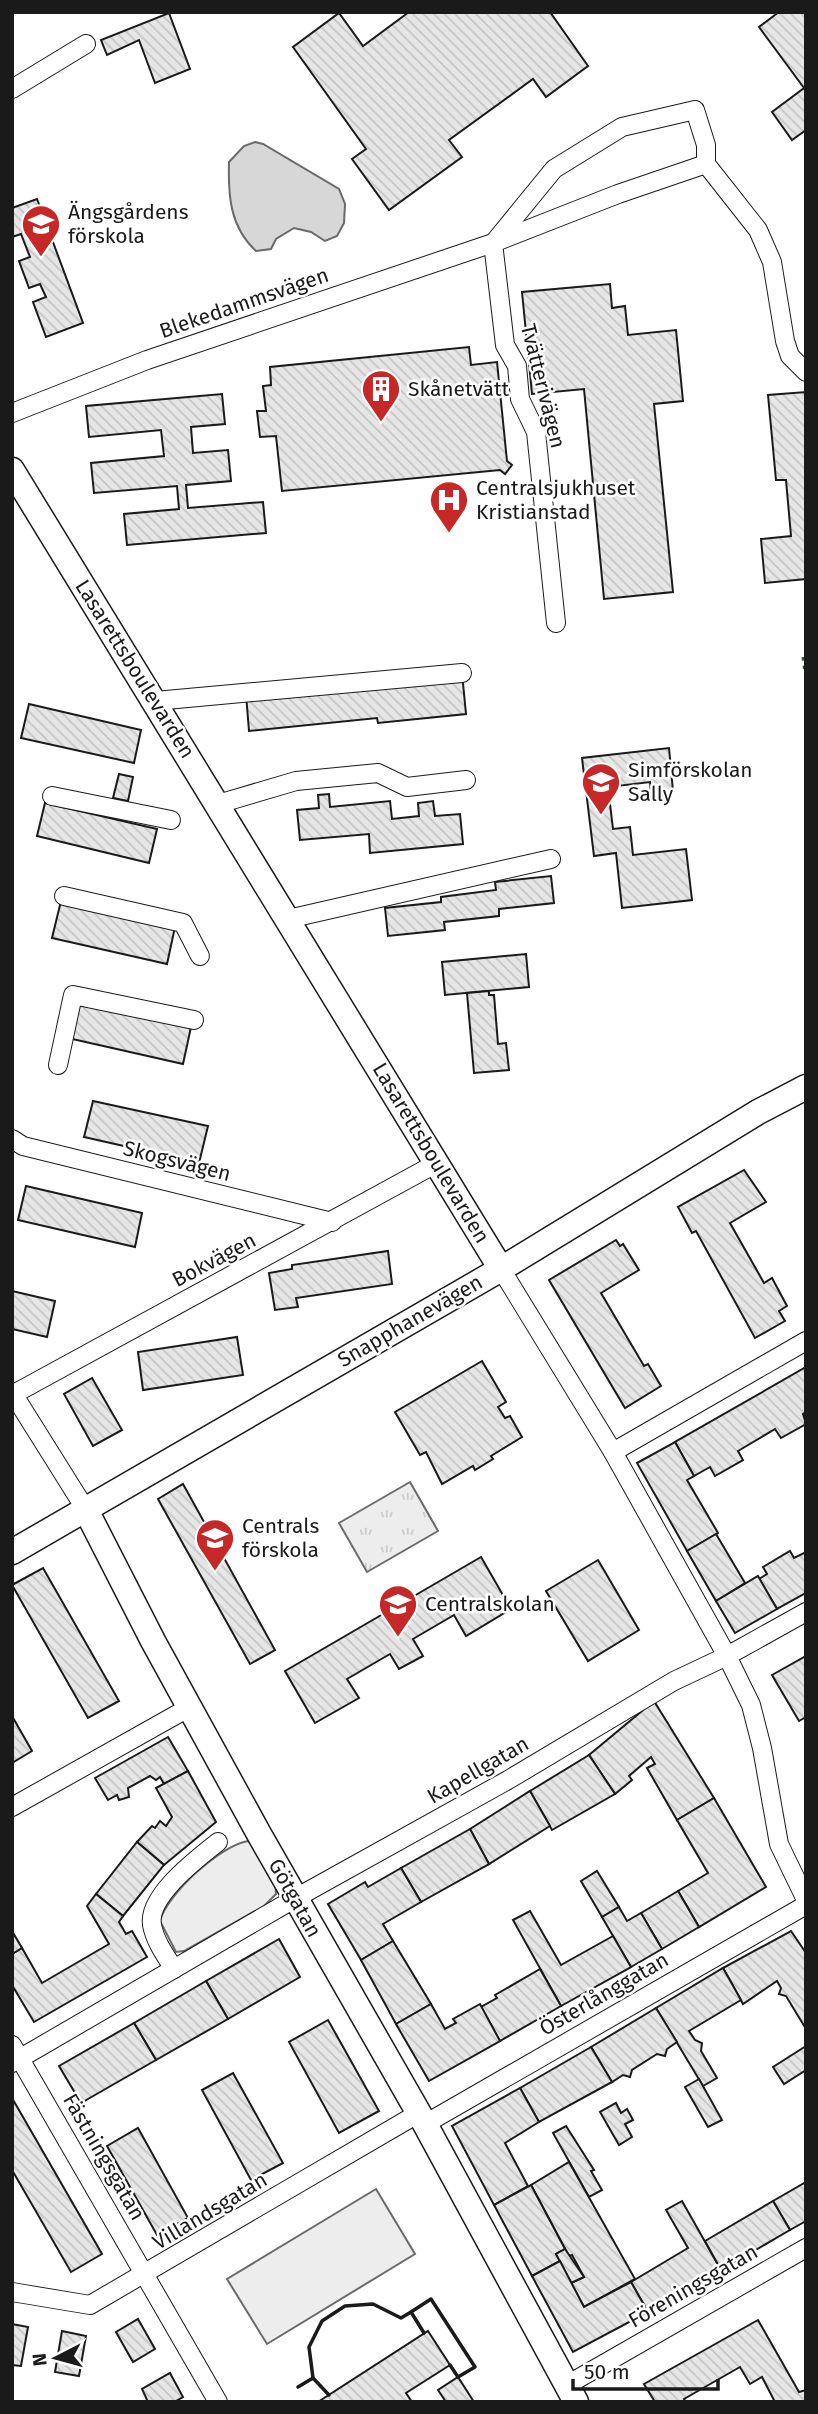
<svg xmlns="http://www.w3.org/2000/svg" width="818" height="2414" viewBox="0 0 818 2414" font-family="'Fira Sans',sans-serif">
  <defs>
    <pattern id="park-tufts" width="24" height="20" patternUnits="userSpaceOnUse" patternTransform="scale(1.75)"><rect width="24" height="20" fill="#ededed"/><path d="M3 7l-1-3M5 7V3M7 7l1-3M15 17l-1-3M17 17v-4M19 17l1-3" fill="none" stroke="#cbcbcb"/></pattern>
    <pattern id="building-back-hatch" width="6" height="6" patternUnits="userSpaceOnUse" patternTransform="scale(1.75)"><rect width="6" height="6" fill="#e6e6e6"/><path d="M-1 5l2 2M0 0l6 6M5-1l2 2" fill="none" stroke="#c5c5c5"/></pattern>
  </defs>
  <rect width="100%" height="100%" fill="#fff"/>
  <g fill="#ededed" stroke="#6a6a6a" stroke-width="2">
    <path d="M 248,1841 C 264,1849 276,1877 276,1894 L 264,1906 L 184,1951 L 176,1952 L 160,1921 C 167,1894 221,1845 248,1841 Z"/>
    <polygon points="376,2189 415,2254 267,2344 227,2279"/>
  </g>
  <polygon fill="url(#park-tufts)" stroke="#6a6a6a" stroke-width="2" points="410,1482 438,1531 367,1572 339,1523"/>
  <path fill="#d7d7d7" stroke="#6a6a6a" stroke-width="2" d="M 255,142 L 263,144 L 339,189 L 345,204 L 344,223 L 337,236 L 325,241 L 311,232 L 294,228 L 276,239 L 271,249 L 256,251 C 230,227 228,196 229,162 L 244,146 Z"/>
  <g fill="url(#building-back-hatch)" stroke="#1a1a1a" stroke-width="2">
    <polygon points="409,12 550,12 588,66 546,97 533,79 449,140 462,157 389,210 352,159 366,149 293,47 339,13 363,46"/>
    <polygon points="779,12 806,12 806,130 792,140 772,112 804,88 759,27"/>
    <polygon points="169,13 190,69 155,83 139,40 107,55 101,40"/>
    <polygon points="37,199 83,323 46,337 33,302 46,297 40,284 29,288 19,261 30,257 21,234 12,237 12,208"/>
    <polygon points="610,284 612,308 625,306 628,335 676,330 683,401 654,404 673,592 604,599 584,389 532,394 522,292"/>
    <polygon points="469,347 471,365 497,362 507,461 512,465 505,474 500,470 282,491 276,436 260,437 257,411 266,411 263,386 271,385 270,367"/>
    <polygon points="806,392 806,579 765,583 761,539 791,536 786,480 776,480 768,395"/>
    <polygon points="222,394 225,424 191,427 193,453 228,450 231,481 186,485 188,508 263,502 266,533 127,545 124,514 179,509 177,486 94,493 91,463 164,456 161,430 89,437 86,406"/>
    <polygon points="462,673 466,714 378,723 377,718 249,731 246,694"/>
    <polygon points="29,704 141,730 134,763 21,738"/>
    <polygon points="669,748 673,791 651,793 650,782 608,787 613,829 630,827 633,855 686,849 692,900 622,908 616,853 594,856 582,758"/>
    <polygon points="119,774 133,777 128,801 113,798"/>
    <polygon points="329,794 330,807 390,801 392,819 419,816 418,803 433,801 435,816 460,814 463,844 370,853 369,834 300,840 297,810 319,808 318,795"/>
    <polygon points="45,803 157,829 149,863 37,836"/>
    <polygon points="551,876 554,903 499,909 499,916 444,922 445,930 388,936 385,908 441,902 441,897 496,890 495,882"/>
    <polygon points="61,901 175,927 167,964 52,938"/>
    <polygon points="526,954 529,987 445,995 442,962"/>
    <polygon points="489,991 489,995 494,995 498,1044 506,1043 509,1070 474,1073 467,993"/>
    <polygon points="76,1001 191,1027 183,1064 68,1038"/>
    <polygon points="93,1101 208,1126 199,1163 84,1137"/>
    <polygon points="744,1170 766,1202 730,1223 764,1283 772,1278 787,1306 779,1311 785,1321 755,1338 696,1231 692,1233 678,1207"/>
    <polygon points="26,1186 142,1213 135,1247 18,1220"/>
    <polygon points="616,1240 620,1246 623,1244 639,1270 601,1293 644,1366 648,1364 661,1386 625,1408 549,1280"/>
    <polygon points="388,1251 392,1284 296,1298 298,1307 275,1310 269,1273 292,1269 292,1265"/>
    <polygon points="12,1291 55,1301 47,1337 12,1329"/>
    <polygon points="237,1337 243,1375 143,1390 138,1352"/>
    <polygon points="482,1361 506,1402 498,1407 505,1418 510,1416 522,1437 491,1456 493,1459 475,1470 473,1466 442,1484 426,1452 420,1455 395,1412"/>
    <polygon points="806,1367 806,1412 803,1414 806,1424 781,1438 775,1429 738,1451 743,1460 715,1476 710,1467 694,1476 675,1442"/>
    <polygon points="92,1378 122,1430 93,1446 64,1394"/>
    <polygon points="675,1442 694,1476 687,1480 718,1533 687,1551 637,1463"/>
    <polygon points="183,1484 275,1650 250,1664 158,1499"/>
    <polygon points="716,1534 745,1583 716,1601 687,1551"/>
    <polygon points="790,1551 794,1558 806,1552 806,1593 777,1609 759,1579 767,1574 763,1567"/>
    <polygon points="481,1557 511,1609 466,1636 454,1615 413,1639 423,1656 399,1669 390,1654 347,1679 359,1698 315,1723 285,1671"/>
    <polygon points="598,1560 639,1630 588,1661 546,1591"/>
    <polygon points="43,1568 119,1701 88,1718 12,1585"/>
    <polygon points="758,1576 777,1609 735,1633 716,1601"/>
    <polygon points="806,1656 806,1717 799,1721 772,1675"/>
    <polygon points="654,1701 714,1798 677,1820 647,1768 655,1764 651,1757 629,1776 632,1780 615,1794 589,1755"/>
    <polygon points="12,1716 32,1751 12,1763"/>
    <polygon points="168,1737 188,1771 164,1784 160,1777 156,1780 150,1776 128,1788 129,1797 119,1800 117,1795 108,1800 95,1778"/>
    <polygon points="589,1755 615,1794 552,1830 530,1791"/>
    <polygon points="188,1771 216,1822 164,1865 137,1842 152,1826 155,1828 160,1821 166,1826 172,1817 156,1788"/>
    <polygon points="530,1791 550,1826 489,1864 470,1829"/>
    <polygon points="714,1798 766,1887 699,1927 678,1891 708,1873 677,1820"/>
    <polygon points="470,1829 489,1864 421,1902 401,1868"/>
    <polygon points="137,1842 164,1865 123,1916 96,1894"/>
    <polygon points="401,1868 421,1902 383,1924 393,1941 361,1960 328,1904 365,1882 368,1887"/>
    <polygon points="597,1871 619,1907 602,1917 581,1881"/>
    <polygon points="678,1891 699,1927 662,1949 641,1913"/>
    <polygon points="96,1894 123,1916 119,1922 126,1934 132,1931 147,1957 34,2022 12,1985 12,1954 22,1948 42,1983 109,1944 87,1906"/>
    <polygon points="619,1907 627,1921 641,1913 662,1949 631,1967 602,1917"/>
    <polygon points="530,1911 561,1965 613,1936 631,1967 561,2006 513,1920"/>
    <polygon points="12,1931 22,1948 12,1954"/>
    <polygon points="791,1931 806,1953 806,2029 786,1996 779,1994 781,1988 777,1981 743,2004 723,1968"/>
    <polygon points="279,1939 300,1977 228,2019 206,1981"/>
    <polygon points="393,1941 431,2004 396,2024 361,1960"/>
    <polygon points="723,1968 741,2000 689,2031 695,2040 702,2043 701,2051 717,2078 703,2086 656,2008"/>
    <polygon points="540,1969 561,2006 500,2041 481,2007 497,1998 495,1995"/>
    <polygon points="206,1981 228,2019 156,2060 134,2023"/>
    <polygon points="431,2004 445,2029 456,2023 453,2019 480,2004 500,2041 429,2081 396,2024"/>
    <polygon points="656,2008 677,2042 667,2049 665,2056 657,2054 632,2070 630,2077 623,2075 612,2082 591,2047"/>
    <polygon points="328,2020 379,2111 339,2133 289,2042"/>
    <polygon points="134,2023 156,2060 81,2103 59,2066"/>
    <polygon points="806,2046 806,2070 784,2084 773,2067"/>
    <polygon points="591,2047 612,2082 539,2122 520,2088"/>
    <polygon points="233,2073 283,2163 251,2180 202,2090"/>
    <polygon points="699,2079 722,2120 708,2127 685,2087"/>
    <polygon points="520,2088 539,2122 505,2143 528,2186 494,2205 452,2126"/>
    <polygon points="12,2098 102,2254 71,2272 12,2170"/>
    <polygon points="616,2103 621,2113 627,2109 633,2120 625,2124 632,2137 619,2145 600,2112"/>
    <polygon points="566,2126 594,2170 591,2171 602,2190 589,2197 553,2133"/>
    <polygon points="138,2128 188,2218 157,2235 107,2146"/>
    <polygon points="569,2162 635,2279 584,2307 571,2283 584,2277 572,2255 569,2256 531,2185"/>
    <polygon points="806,2182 806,2221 790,2230 773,2201"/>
    <polygon points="531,2185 565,2249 556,2254 560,2261 532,2276 494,2205"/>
    <polygon points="682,2201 721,2270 648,2312 631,2282 688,2248 666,2210"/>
    <polygon points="773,2201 790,2230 721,2270 705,2241"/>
    <polygon points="565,2249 584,2277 571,2283 556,2254"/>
    <polygon points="560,2261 584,2307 631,2282 648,2312 573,2352 532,2276"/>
    <polygon points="138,2319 155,2349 133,2362 116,2332"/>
    <polygon points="758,2320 799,2392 806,2390 806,2402 775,2402 762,2377 750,2384 740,2367 684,2399 686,2402 655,2402 644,2384"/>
    <polygon points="12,2324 28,2327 21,2366 12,2365"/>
    <polygon points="62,2331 86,2336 79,2376 55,2372"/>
    <polygon points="428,2331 450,2365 406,2393 412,2402 318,2402"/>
    <polygon points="170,2373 183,2397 174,2402 148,2402 142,2389"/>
    <polygon points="458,2377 474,2402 446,2402 438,2390"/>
  </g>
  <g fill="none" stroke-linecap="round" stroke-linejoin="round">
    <g stroke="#1a1a1a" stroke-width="20">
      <g id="street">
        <polyline points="12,89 86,44"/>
        <polyline points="496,240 554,169 622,127 695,110 706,145 706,164 758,230 772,262 785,341 790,356 806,372"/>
        <polyline points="493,243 505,345 517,366 520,399 536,432 556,623"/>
        <polyline points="12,413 147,360 493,243 618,194 706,164"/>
        <polyline points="155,701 462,673"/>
        <polyline points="52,796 171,820"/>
        <polyline points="218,804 296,781 378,773 407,787 466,780"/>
        <polyline points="64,896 183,923 200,956"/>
        <polyline points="288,919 551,859"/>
        <polyline points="58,1065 73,995 194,1020"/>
        <polyline points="12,1139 23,1146 332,1222"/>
        <polyline points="501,1269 613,1452 727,1656 751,1705 762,1748 779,1844 806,1900"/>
        <polyline points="12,1392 86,1510"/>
        <polyline points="12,1395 437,1163"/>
        <polyline points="613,1452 806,1341"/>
        <polyline points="12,1807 190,1707"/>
        <path d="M 174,1969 C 165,1955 155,1941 152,1925 C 147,1896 198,1858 218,1842"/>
        <polyline points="12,2045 218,2402"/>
        <polyline points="12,2063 294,1899 508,1780 674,1681 727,1656 806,1612"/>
        <polyline points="425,2124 806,1905"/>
        <polyline points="12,2292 90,2305 419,2113"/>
        <polyline points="567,2385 806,2248"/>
      </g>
    </g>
    <g stroke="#1a1a1a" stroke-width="27">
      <g id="secondary">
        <polyline points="12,470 501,1269"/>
        <polyline points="86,1510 153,1641 259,1834 425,2124 576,2402"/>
        <polyline points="12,1552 501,1269 758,1112 806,1087"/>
      </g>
    </g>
    <use href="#street" stroke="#fff" stroke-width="18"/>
    <use href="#secondary" stroke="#fff" stroke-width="24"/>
    <polyline stroke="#2b5a34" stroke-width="5" stroke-dasharray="3.5 5" stroke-linecap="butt" points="804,657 806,674"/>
    <g stroke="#1a1a1a" stroke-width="3.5">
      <polyline points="424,2333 411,2312 431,2299 475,2367 458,2377 450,2365"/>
      <polyline points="298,2387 313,2378"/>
      <polyline points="329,2395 313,2378 309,2347 322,2321 345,2306 373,2304 401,2318 411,2312"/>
    </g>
  </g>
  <defs>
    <g id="school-pin" transform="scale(2.0125)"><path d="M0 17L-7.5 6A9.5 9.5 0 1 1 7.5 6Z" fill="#c62828" stroke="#fff"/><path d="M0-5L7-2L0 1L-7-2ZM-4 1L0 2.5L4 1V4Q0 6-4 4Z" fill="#fff"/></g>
    <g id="building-pin" transform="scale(2.0125)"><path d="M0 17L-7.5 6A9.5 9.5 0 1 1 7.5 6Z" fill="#c62828" stroke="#fff"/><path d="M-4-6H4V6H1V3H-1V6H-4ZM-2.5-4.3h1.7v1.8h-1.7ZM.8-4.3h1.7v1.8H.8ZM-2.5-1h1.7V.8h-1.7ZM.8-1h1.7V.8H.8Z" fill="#fff"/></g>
    <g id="hospital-pin" transform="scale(2.0125)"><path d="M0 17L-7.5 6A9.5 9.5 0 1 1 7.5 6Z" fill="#c62828" stroke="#fff"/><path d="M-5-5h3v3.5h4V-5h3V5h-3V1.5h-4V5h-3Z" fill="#fff"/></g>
  </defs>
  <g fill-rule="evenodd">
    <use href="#school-pin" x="41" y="224"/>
    <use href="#building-pin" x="381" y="389"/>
    <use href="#hospital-pin" x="449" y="500"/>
    <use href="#school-pin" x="601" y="782"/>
    <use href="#school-pin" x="215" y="1538"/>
    <use href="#school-pin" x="398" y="1604"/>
  </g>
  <g text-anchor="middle" stroke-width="5" stroke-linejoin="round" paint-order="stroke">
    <g font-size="21" fill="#1a1a1a" stroke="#fff" text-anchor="start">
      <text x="68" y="219">Ängsgårdens<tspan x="68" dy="24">förskola</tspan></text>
      <text x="408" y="396">Skånetvätt</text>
      <text x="476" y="495">Centralsjukhuset<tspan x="476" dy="24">Kristianstad</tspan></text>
      <text x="628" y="777">Simförskolan<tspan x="628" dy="24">Sally</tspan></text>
      <text x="242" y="1533">Centrals<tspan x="242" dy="24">förskola</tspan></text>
      <text x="425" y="1611">Centralskolan</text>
    </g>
    <g font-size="21" fill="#1a1a1a" stroke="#fff">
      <text transform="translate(244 303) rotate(-19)" y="7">Blekedammsvägen</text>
      <text transform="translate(543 386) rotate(76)" y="7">Tvätterivägen</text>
      <text transform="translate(135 669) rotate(58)" y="7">Lasarettsboulevarden</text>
      <text transform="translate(431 1153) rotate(59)" y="7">Lasarettsboulevarden</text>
      <text transform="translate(177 1161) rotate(14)" y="7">Skogsvägen</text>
      <text transform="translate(214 1260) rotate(-28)" y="7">Bokvägen</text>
      <text transform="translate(410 1321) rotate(-30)" y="7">Snapphanevägen</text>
      <text transform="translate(478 1770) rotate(-30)" y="7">Kapellgatan</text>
      <text transform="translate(295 1898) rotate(61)" y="7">Götgatan</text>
      <text transform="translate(604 1994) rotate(-30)" y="7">Österlånggatan</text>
      <text transform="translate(104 2157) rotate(60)" y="7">Fästningsgatan</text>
      <text transform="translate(210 2211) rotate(-31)" y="7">Villandsgatan</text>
      <text transform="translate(693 2286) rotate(-30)" y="7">Föreningsgatan</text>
    </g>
  </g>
  <rect width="818" height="2414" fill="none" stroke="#1a1a1a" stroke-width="28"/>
  <g transform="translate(56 2358) rotate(264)" stroke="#ffffff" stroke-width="5" paint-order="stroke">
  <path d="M0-5L12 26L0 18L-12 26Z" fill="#1a1a1a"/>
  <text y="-10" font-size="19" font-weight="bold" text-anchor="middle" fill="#1a1a1a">N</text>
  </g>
  <path d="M573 2379v10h145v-10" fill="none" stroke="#1a1a1a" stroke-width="3.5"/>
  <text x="584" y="2379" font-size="21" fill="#1a1a1a" stroke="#ffffff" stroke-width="5" paint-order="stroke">50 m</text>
</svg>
